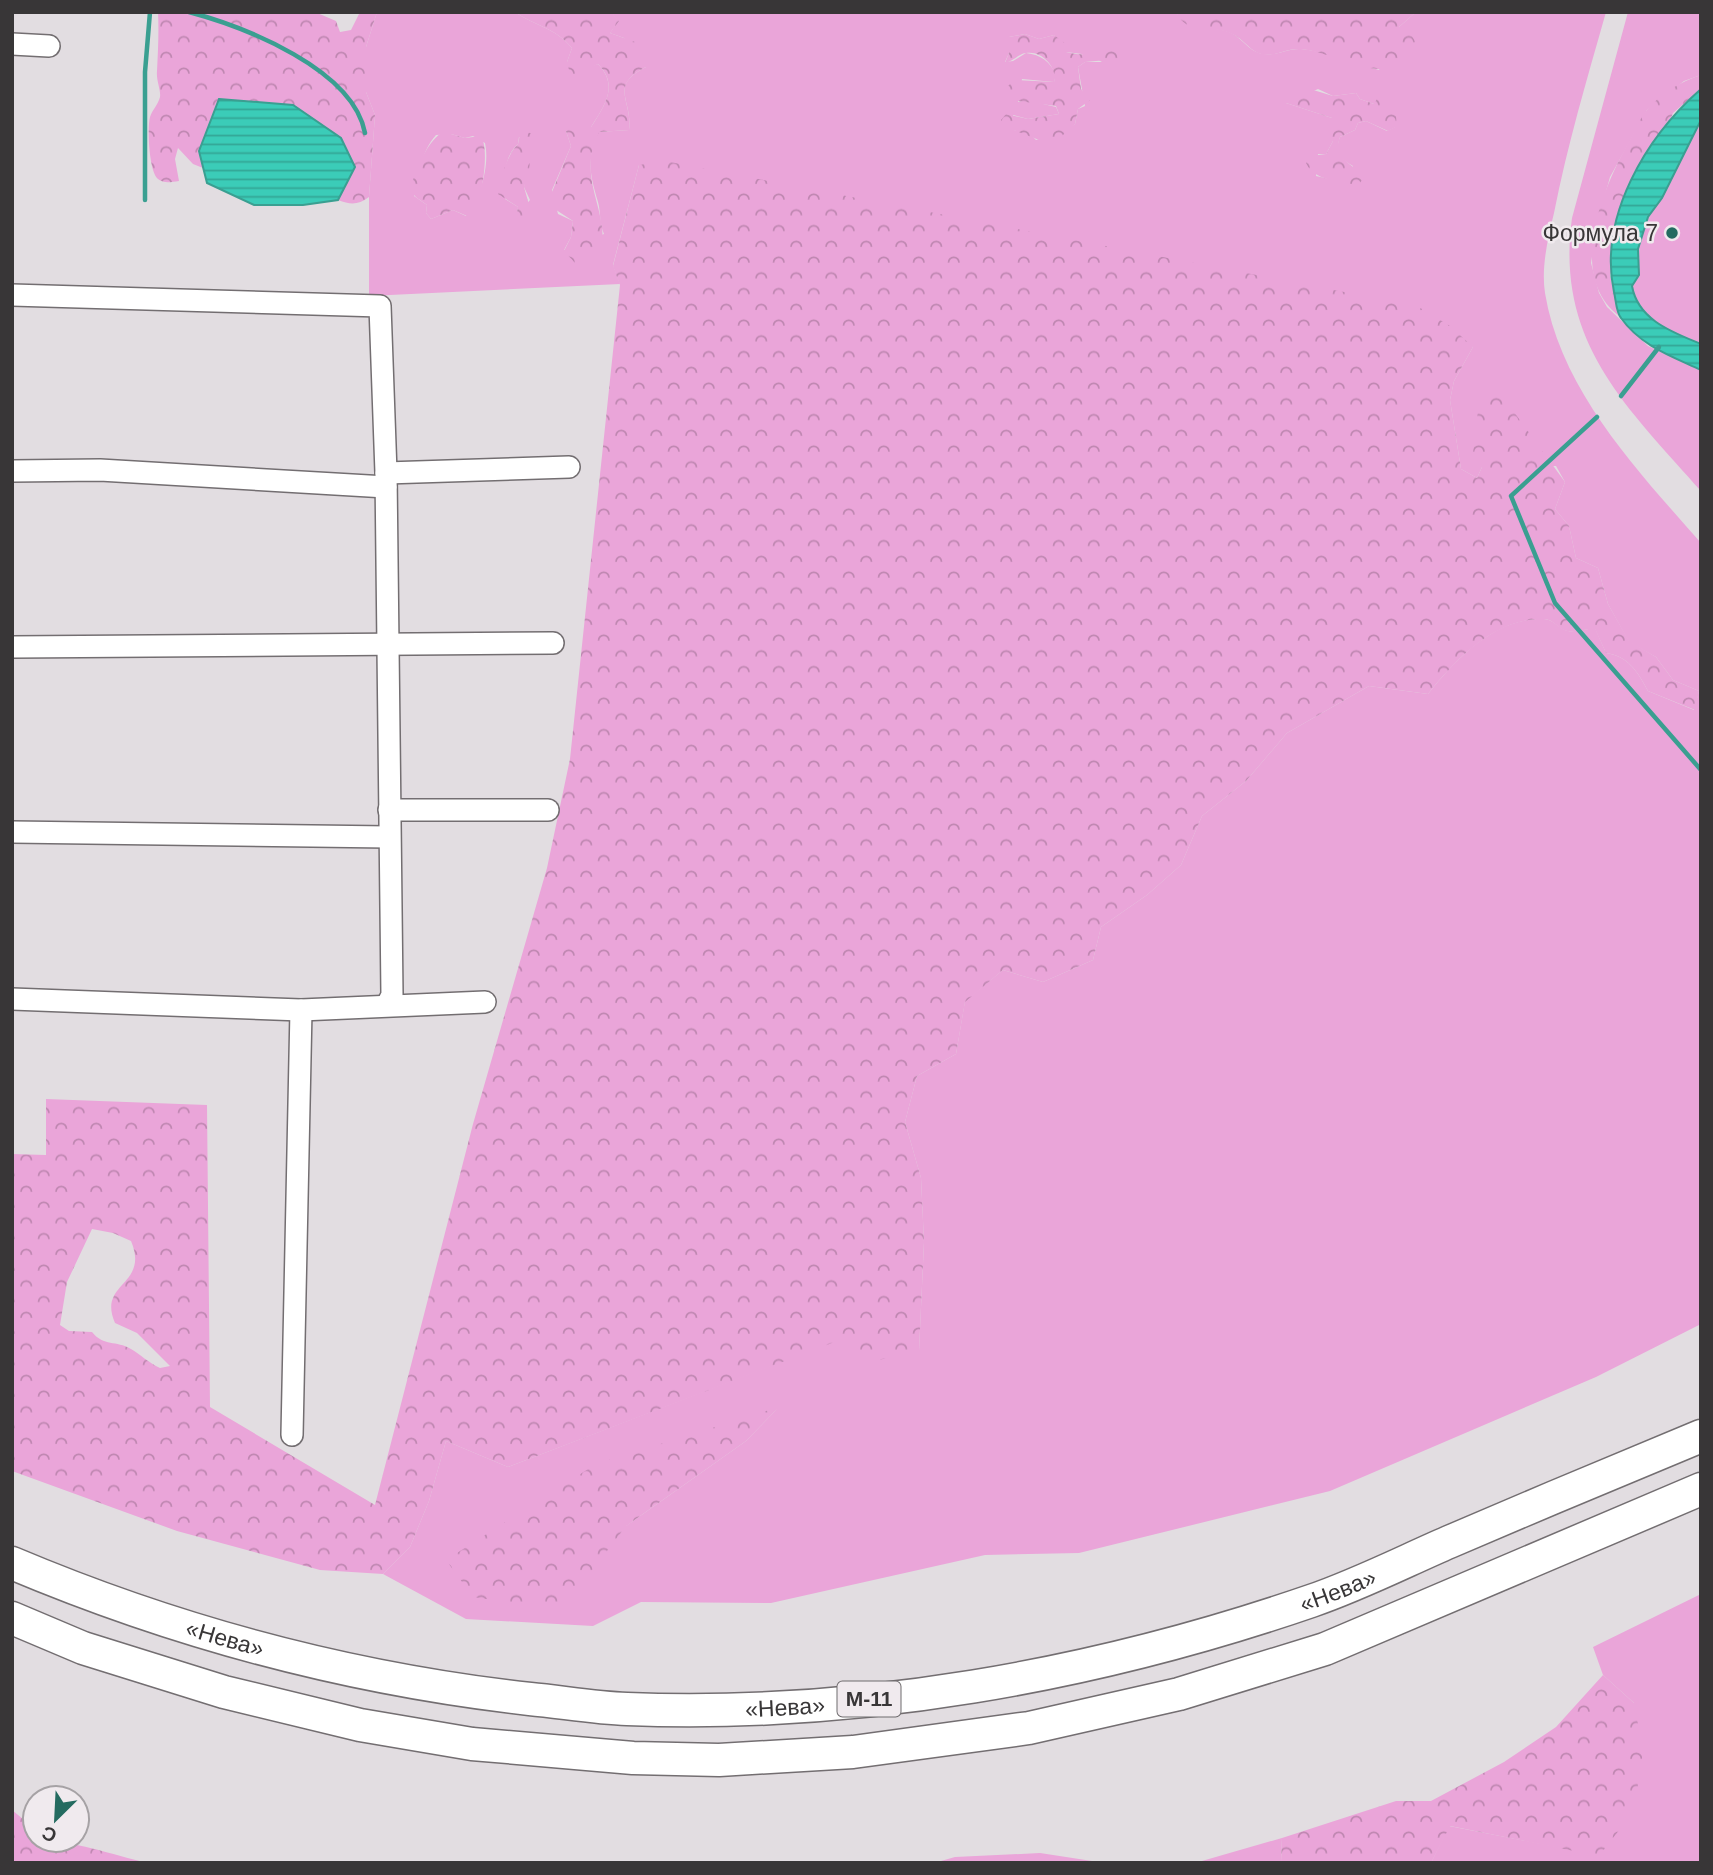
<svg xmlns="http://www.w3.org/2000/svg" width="1713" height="1875" viewBox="0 0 1713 1875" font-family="Arial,sans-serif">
  <defs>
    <pattern id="forest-crowns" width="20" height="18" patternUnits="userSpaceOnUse" patternTransform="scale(1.75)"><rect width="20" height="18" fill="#eaa5d9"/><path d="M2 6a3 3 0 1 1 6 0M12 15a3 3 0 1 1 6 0" fill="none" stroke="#bf87b1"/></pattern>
    <pattern id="water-rules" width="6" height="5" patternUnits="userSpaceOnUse" patternTransform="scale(1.75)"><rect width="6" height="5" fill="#3bccb8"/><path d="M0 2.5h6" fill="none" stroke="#33a696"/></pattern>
  </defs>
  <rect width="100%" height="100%" fill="#e2dde1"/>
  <g fill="#eaa5d9" fill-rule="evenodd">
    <path d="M 377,12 L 515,12 C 535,26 556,28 572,48 L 567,62 L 583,69 L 598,64 C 619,86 605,105 591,127 L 566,131 L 571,146 L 552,190 L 558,214 L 573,221 L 571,237 L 564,250 L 604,234 C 599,222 601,213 598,202 C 590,175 586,159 598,132 L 629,130 C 633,100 608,86 646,67 L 624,38 L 610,33 L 618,21 L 611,12 L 1176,12 C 1188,33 1215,24 1233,34 C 1242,39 1249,50 1259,53 C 1274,58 1286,48 1301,49 C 1326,51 1355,63 1379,70 L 1399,27 L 1416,12 L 1606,12 C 1587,79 1567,146 1554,213 C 1548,238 1541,267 1545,293 C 1561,391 1638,471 1701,543 L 1701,1324 L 1596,1377 L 1330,1491 L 1079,1553 L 985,1555 L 771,1603 L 641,1602 L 593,1626 L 466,1619 L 383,1574 L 410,1547 L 429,1501 L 446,1441 L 508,1467 L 845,1337 L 919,1351 L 924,1242 L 921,1178 L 905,1122 L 917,1076 L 956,1054 L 965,1001 L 1003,970 L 1043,982 L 1093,960 L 1101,927 L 1147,895 L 1181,865 L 1202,816 L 1246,781 L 1287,733 L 1369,686 L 1428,694 C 1456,659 1495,617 1544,619 C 1553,619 1559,629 1568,631 C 1576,632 1587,629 1595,628 L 1606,653 C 1628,656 1638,672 1648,691 L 1694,710 L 1699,691 L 1673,680 L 1656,657 L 1629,642 L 1608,604 L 1598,568 L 1576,558 L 1569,526 L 1555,509 L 1565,482 L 1556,466 L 1482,467 L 1477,478 L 1461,469 L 1450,400 L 1454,381 L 1473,347 L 639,165 L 613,265 L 620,284 L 369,296 L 369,197 L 375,115 L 366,92 L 366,47 ZM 1025,34 L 1039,39 L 1054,35 L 1066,52 L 1090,55 L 1102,62 L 1085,62 L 1078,67 L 1085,106 L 1078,109 L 1075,124 L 1061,133 L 1036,140 L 1030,134 L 1014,130 L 1013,115 L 1028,119 L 1059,114 L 1056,107 L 1026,100 L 1018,102 L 1022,79 L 1054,82 L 1056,75 C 1050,61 1041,55 1026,53 L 1013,61 L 1005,62 L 1009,53 L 1009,37 ZM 1318,89 L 1333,96 L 1356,93 L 1360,99 L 1374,104 L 1395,127 L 1387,131 L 1366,121 L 1358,123 L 1355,130 L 1340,137 C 1334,153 1340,158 1353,166 L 1348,183 L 1316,176 L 1318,154 L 1326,154 L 1333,141 L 1332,118 L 1286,103 ZM 451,134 L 465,138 L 473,136 L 485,143 C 490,166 480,199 466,216 L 453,210 L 431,219 L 426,213 L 427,205 L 414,196 C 419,174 421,152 436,135 ZM 519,137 L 531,141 L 524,187 L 530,200 L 517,215 L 518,207 L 505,199 C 504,180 503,157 518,144 ZM 777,1409 L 746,1441 L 626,1526 Z"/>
    <path d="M 1628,12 L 1701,12 L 1701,75 L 1684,81 L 1647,110 L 1610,177 L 1598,220 L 1591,263 L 1599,293 L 1607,307 L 1648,346 L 1701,370 L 1701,491 C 1626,406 1555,342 1572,218 Z"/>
    <path d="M 1701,120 L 1701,344 C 1672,332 1638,320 1632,286 L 1639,275 L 1638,249 L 1648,217 L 1662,198 Z"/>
    <polygon points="1701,1594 1701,1863 1431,1863 1449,1826 1599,1855 1634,1703 1603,1675 1593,1647"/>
    <polygon points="1282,1838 1281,1863 1195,1863"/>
    <polygon points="1040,1853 1105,1863 934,1863 955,1857"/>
  </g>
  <g fill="url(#forest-crowns)" fill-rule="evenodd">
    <path d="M 158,12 L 315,12 L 336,21 L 340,32 L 351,30 L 360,12 L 377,12 L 366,47 L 366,92 L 375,115 L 369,197 C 358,205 351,205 338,200 L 355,167 L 254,103 L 219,99 L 199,151 L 203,168 L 193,164 L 178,148 L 175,159 L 179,181 C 171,182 164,184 158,179 C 149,172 147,128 150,117 C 152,110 158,105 160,97 C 161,90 156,80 157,71 C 158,51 159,32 158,12 Z"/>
    <path d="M 515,12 L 611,12 L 619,21 L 610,33 L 638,43 L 650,52 L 646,67 C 608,86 633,101 629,130 L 599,132 C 576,179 608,206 602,250 L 591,259 L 575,263 L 564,251 L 571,237 L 573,221 L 547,204 L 571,146 L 566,131 L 577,121 L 591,127 C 605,105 619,85 598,64 L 571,78 L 567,62 L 572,48 C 556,28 535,26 515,12 Z"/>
    <path d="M 1176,12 L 1416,12 L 1399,27 L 1412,36 L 1420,50 C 1410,61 1394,71 1378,69 C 1351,67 1326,51 1300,49 C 1285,48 1273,59 1258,53 C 1249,49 1242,38 1232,34 C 1214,24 1186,36 1176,12 Z"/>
    <path d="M 1025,34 L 1039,39 L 1054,35 L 1066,44 L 1066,52 C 1091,58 1085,51 1103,45 L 1117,52 L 1118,59 L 1085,62 L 1078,67 L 1081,89 L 1090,100 L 1078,109 L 1075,124 L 1052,145 L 1006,127 L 1001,120 L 1006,114 L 1028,119 L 1059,114 L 1056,106 L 1002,99 L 1003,91 L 1014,80 L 1054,82 C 1058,68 1042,50 1026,53 C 1018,54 1014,61 1005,63 L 1009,53 L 1009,37 Z"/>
    <path d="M 1701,75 L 1701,89 L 1673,113 L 1610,275 L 1619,316 C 1565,275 1604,185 1631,138 C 1636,129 1640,118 1647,110 C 1661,93 1680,82 1701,75 Z"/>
    <path d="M 1310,89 L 1333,96 L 1356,93 L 1360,99 L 1374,104 L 1378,97 C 1393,101 1398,113 1396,127 L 1388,131 L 1366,121 L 1358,123 L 1355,130 L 1340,137 C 1332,161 1354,161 1363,179 L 1358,185 C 1340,182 1313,180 1306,163 L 1310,156 L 1326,154 L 1333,141 L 1330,134 L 1332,118 L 1286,103 L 1281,97 L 1286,91 Z"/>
    <path d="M 521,129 L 532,134 L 529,172 L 524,187 L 530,208 L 522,221 L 515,222 L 518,207 L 498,194 C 500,179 508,153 518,144 Z"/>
    <path d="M 444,132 L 465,138 L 481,136 C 490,151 482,198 473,214 L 467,216 L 453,210 L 431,219 L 426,213 L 427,205 C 421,200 412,197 412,189 C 411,176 430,136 444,132 Z"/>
    <path d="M 665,161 L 1417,306 L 1450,326 L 1473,347 L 1454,381 L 1450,400 L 1461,469 L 1477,478 L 1482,467 L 1473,453 L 1480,393 L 1495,386 L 1565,482 L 1555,509 L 1569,526 L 1576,558 L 1598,568 L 1608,604 L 1629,641 L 1656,657 L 1673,680 L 1699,691 L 1695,710 L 1648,691 C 1638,672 1628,656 1606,653 L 1595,629 C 1587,629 1576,632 1567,631 C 1558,629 1553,619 1544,619 C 1495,618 1456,659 1428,694 L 1369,686 L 1287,733 L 1246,781 L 1202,816 L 1181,865 L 1147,895 L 1101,927 L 1093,960 L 1043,982 L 1003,970 L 965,1002 L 956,1054 L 917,1076 L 905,1122 L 921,1178 L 924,1242 L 919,1351 L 865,1363 L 845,1338 L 508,1467 L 446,1441 L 429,1501 L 410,1547 L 383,1574 L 320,1570 L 177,1531 L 12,1471 L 12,1154 L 46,1155 L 46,1099 L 207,1105 L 210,1407 L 375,1505 L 473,1124 L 547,868 L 570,759 L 620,285 L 613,266 L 639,165 ZM 92,1229 L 113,1233 L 131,1241 C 150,1286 97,1282 115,1323 L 137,1333 L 170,1366 L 160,1368 C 149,1363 141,1355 131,1349 C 116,1340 104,1347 92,1332 L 69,1331 L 60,1325 L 67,1282 Z"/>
    <polygon points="779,1407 746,1441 626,1526 562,1610 473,1597 446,1560 596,1464"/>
    <polygon points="1603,1675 1634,1703 1643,1751 1634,1811 1599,1856 1450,1826 1431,1863 1281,1862 1282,1838 1396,1801 1431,1801 1504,1762 1556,1727"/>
    <path d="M 12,1810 L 35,1829 L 35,1840 C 74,1840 111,1855 149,1863 L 12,1863 Z"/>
  </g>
  <g fill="url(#water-rules)" stroke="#3a9f91" stroke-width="2">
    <path d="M 1701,89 L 1701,120 L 1662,198 L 1648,217 L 1638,249 L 1639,275 L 1632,286 C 1638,320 1672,332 1701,344 L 1701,370 C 1671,356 1641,346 1621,318 C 1616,312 1616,300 1614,292 C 1598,217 1646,137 1701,89 Z"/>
    <polygon points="219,99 293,105 341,138 355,167 338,200 303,205 254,205 207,183 199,151"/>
  </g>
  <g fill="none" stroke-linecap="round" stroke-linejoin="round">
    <g stroke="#3a9f91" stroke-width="4.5">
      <path d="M 189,12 C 245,27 353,69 365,133"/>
      <polyline points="145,200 145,72 150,12"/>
      <polyline points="1621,396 1659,347"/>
      <polyline points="1597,417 1511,496 1555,603 1701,770"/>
    </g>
    <g stroke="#736e71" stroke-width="24">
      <g id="minor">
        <polyline points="12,44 49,46"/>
        <polyline points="12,295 380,306 386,473 392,995 387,1005"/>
        <polyline points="12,471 100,470 386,487"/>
        <polyline points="386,473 569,467"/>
        <polyline points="12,647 553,643"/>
        <polyline points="389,810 548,810"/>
        <polyline points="12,832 389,837"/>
        <polyline points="12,999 301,1010 485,1002"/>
        <polyline points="292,1435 301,1010"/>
      </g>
    </g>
    <g stroke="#736e71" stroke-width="35">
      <g id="highway">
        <path id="s1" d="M 12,1563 C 178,1633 351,1679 530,1699 C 562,1702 595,1708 627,1709 C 857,1718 1093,1676 1311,1601 C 1358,1585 1403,1562 1449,1542 C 1533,1506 1616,1471 1701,1436"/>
        <polyline points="12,1618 83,1648 224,1692 360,1725 472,1744 633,1758 719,1760 853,1752 1029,1728 1179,1694 1325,1649 1701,1489"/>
      </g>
    </g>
    <use href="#minor" stroke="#fff" stroke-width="21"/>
    <use href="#highway" stroke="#fff" stroke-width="32"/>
  </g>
  <circle fill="#246b60" stroke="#f0eaee" stroke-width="2.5" cx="1672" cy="233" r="7"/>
  <g text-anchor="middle" stroke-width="5" stroke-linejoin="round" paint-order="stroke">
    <rect fill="#f0eaee" stroke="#6f6c6e" stroke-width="2" x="837.5" y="1681.5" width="63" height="35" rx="5"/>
    <g font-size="21" font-weight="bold" fill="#383637">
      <text x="869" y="1706">М-11</text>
    </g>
    <g font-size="23" fill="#383637" stroke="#f0eaee" text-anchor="end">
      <text x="1658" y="241">Формула 7</text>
    </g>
    <g font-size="23" fill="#383637" stroke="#f0eaee">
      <text dy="8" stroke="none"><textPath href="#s1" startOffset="1360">«Нева»</textPath></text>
      <text dy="8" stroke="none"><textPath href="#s1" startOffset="226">«Нева»</textPath></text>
      <text dy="8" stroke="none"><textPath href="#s1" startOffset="793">«Нева»</textPath></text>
    </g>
  </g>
  <rect width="1713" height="1875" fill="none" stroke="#383637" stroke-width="28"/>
  <g transform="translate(56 1819) rotate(204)"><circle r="33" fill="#f0eaee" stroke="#a6a2a5" stroke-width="2"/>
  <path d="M0-5L12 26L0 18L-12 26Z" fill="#246b60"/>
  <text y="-10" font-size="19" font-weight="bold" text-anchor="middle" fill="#383637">С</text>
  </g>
</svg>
